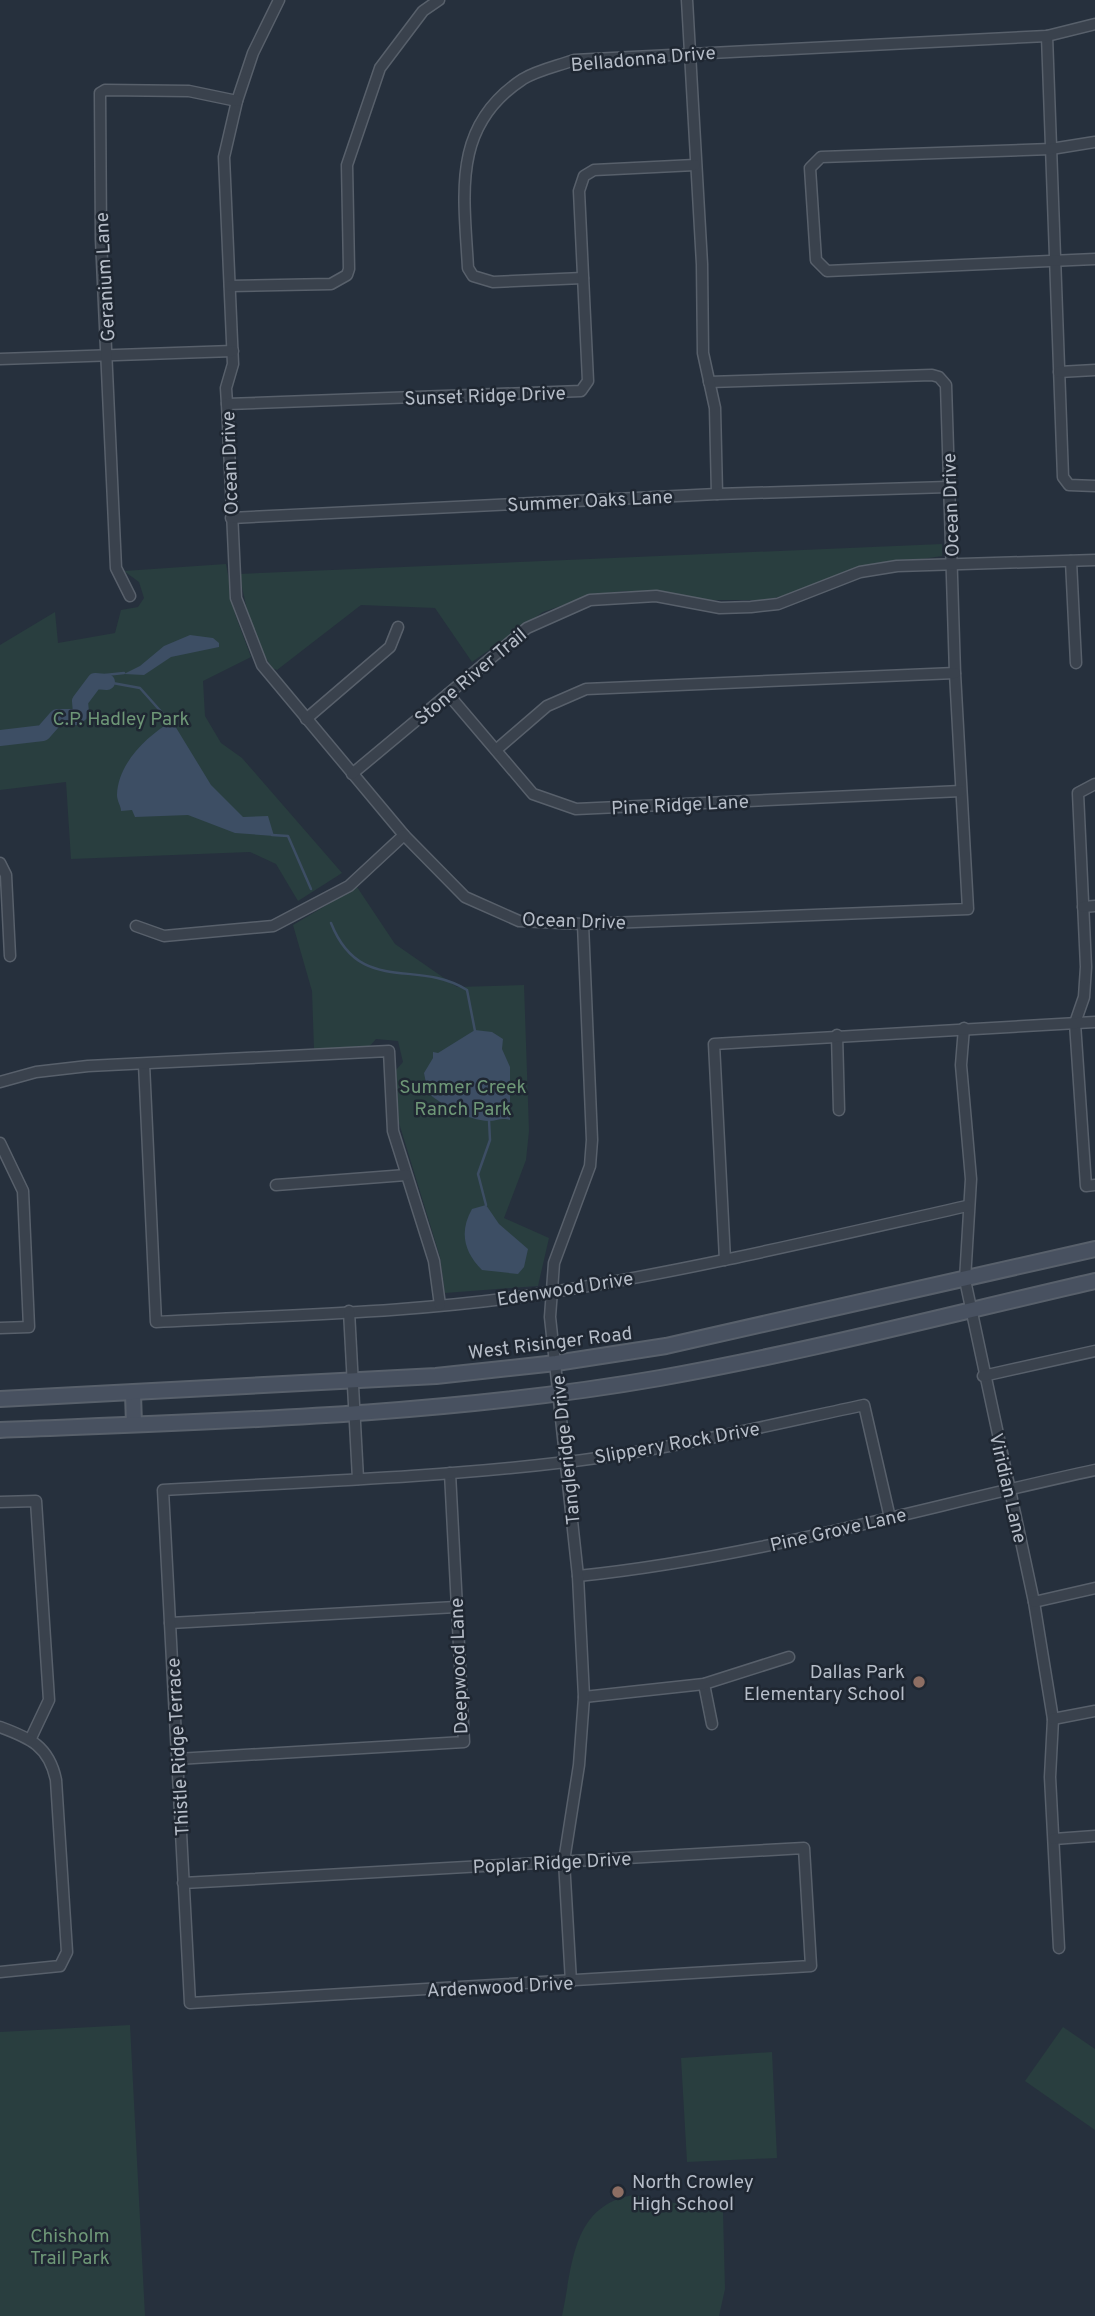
<svg xmlns="http://www.w3.org/2000/svg" width="1095" height="2316" viewBox="0 0 1095 2316" font-family="Overpass,sans-serif">
  <rect width="100%" height="100%" fill="#26303d"/>
  <g fill="#293e3f">
    <polygon points="942,544 942,556 856,569 788,595 764,600 702,600 659,592 624,591 593,595 543,612 472,662 435,608 361,605 277,670 272,668 253,636 239,574"/>
    <polygon points="226,564 235,614 251,657 203,681 205,716 221,743 242,758 342,873 298,901 276,864 250,852 71,859 66,782 0,790 0,645 55,612 58,643 115,633 121,610 138,607 144,598 139,582 124,571"/>
    <polygon points="357,887 395,944 457,987 524,985 529,1131 526,1160 504,1218 549,1238 538,1286 445,1293 440,1257 399,1123 396,1070 403,1062 398,1041 376,1039 369,1047 314,1049 312,991 293,925"/>
    <polygon points="130,2025 145,2316 0,2316 0,2032"/>
    <polygon points="1063,2027 1095,2049 1095,2130 1025,2081"/>
    <polygon points="772,2052 777,2158 687,2162 681,2058"/>
    <path d="M 633,2195 L 723,2212 L 725,2289 L 719,2316 L 562,2316 C 573,2266 571,2206 633,2195 Z"/>
  </g>
  <g fill="#3d4e64">
    <polygon points="190,635 213,638 219,643 219,647 171,657 144,675 124,674 140,666 164,646"/>
    <path d="M 172,721 L 211,785 L 243,817 L 268,816 L 274,836 L 235,833 L 188,815 L 135,817 L 132,810 L 121,811 C 121,806 117,801 117,795 C 118,763 147,736 172,721 Z"/>
    <path d="M 475,1030 L 492,1032 L 503,1039 L 502,1049 L 510,1067 L 510,1120 C 501,1117 497,1121 489,1121 C 467,1120 444,1106 428,1093 L 424,1073 L 433,1058 L 433,1052 L 438,1053 Z"/>
    <path d="M 486,1205 L 499,1224 L 528,1249 L 524,1267 L 518,1274 L 482,1270 C 464,1252 459,1232 472,1209 Z"/>
  </g>
  <g fill="none" stroke-linecap="round" stroke-linejoin="round">
    <g stroke="#3d4e64" stroke-width="2.5">
      <polyline points="102,681 105,675 124,673"/>
      <polyline points="107,682 140,688 172,724"/>
      <polyline points="272,835 288,836 311,889"/>
      <path d="M 331,923 C 360,996 416,958 467,990 L 475,1031"/>
      <polyline points="486,1205 478,1174 490,1140 489,1120"/>
    </g>
    <polyline stroke="#3d4e64" stroke-width="16" points="0,738 43,733 57,717 76,717 81,713 80,701 95,681 107,682"/>
    <g stroke="#58606b" stroke-width="13">
      <g id="minor">
        <polyline points="279,0 253,53 237,101 224,157 233,364 226,388 227,404 236,598 262,665 404,835 465,897 519,921 583,924 968,909 955,673 946,385 939,377 932,375 709,382"/>
        <polyline points="687,0 702,264 703,353 715,408 717,494"/>
        <polyline points="1047,36 1063,477 1069,485 1095,486"/>
        <polyline points="1095,142 1051,149 821,157 810,168 816,260 827,271 1095,259"/>
        <path d="M 583,278 L 493,282 L 473,276 L 468,268 C 464,194 451,126 523,79 C 538,70 558,66 574,60 L 1047,36 L 1095,24"/>
        <polyline points="230,286 331,284 347,275 349,269 347,165 380,68 423,11 439,0"/>
        <polyline points="0,359 233,351"/>
        <polyline points="1059,372 1095,370"/>
        <polyline points="227,404 581,391 588,381 579,191 584,176 594,170 695,165"/>
        <polyline points="231,518 717,494 948,487"/>
        <polyline points="1071,561 1076,663"/>
        <polyline points="130,596 116,568 101,239 100,93 105,90 189,91 237,101"/>
        <polyline points="448,694 533,794 576,809 961,791"/>
        <polyline points="306,719 390,647 398,627"/>
        <polyline points="496,750 547,706 586,689 955,673"/>
        <polyline points="352,774 527,628 590,600 656,596 720,608 751,607 778,604 860,572 897,566 1095,560"/>
        <polyline points="1095,784 1078,793 1086,967 1084,997 1075,1023 1086,1186 1095,1185"/>
        <polyline points="0,863 6,875 10,956"/>
        <polyline points="1083,907 1095,906"/>
        <polyline points="136,926 164,936 273,926 349,886 404,835"/>
        <polyline points="964,1028 961,1065 971,1179 965,1280 1034,1602 1053,1719 1050,1777 1059,1948"/>
        <polyline points="837,1035 839,1110"/>
        <path d="M 144,1064 L 156,1322 C 287,1315 422,1313 552,1292 C 692,1270 829,1237 967,1206"/>
        <polyline points="0,1082 36,1072 88,1066 389,1051 393,1131 434,1261 440,1305"/>
        <polyline points="0,1143 23,1191 29,1327 0,1328"/>
        <polyline points="276,1185 406,1175"/>
        <polyline points="725,1260 714,1044 1095,1022"/>
        <polyline points="349,1311 358,1479"/>
        <polyline points="983,1376 1095,1351"/>
        <polyline points="0,1502 36,1501 49,1700 31,1738"/>
        <path d="M 578,1576 C 754,1558 923,1507 1095,1470"/>
        <polyline points="1034,1602 1095,1588"/>
        <polyline points="170,1623 456,1607"/>
        <polyline points="704,1684 712,1724"/>
        <polyline points="584,1697 704,1684 789,1657"/>
        <polyline points="1053,1719 1095,1711"/>
        <path d="M 0,1727 C 30,1738 49,1746 56,1780 L 67,1952 L 60,1966 L 0,1972"/>
        <polyline points="177,1759 464,1742 450,1473"/>
        <polyline points="1054,1839 1095,1836"/>
        <path d="M 183,1883 L 804,1848 L 811,1966 L 190,2003 L 163,1490 C 297,1482 432,1478 566,1462 C 667,1450 766,1426 864,1405 L 890,1518"/>
        <polyline points="571,1982 564,1861 579,1765 584,1697 578,1576 550,1317 554,1263 590,1166 592,1140 583,924"/>
      </g>
    </g>
    <g stroke="#58606b" stroke-width="18">
      <g id="secondary">
        <polyline points="133,1394 134,1424"/>
        <polyline points="0,1399 436,1376 556,1363 666,1346 1095,1249"/>
        <path d="M 0,1430 C 220,1421 443,1416 660,1378 C 806,1352 951,1314 1095,1281"/>
      </g>
    </g>
    <use href="#minor" stroke="#3a424d" stroke-width="10"/>
    <use href="#secondary" stroke="#485160" stroke-width="14"/>
  </g>
  <g fill="#8d6e63" stroke="#1f2732" stroke-width="2.5">
    <circle cx="919" cy="1682" r="7"/>
    <circle cx="618" cy="2192" r="7"/>
  </g>
  <g text-anchor="middle" stroke-width="5" stroke-linejoin="round" paint-order="stroke">
    <g font-size="19" fill="#b6bdc8" stroke="#1f2732">
      <text transform="translate(643 58) rotate(-5)" y="7">Belladonna Drive</text>
      <text transform="translate(104 277) rotate(-93)" y="7">Geranium Lane</text>
      <text transform="translate(485 395) rotate(-2)" y="7">Sunset Ridge Drive</text>
      <text transform="translate(229 463) rotate(-92)" y="7">Ocean Drive</text>
      <text transform="translate(590 500) rotate(-3)" y="7">Summer Oaks Lane</text>
      <text transform="translate(950 505) rotate(-92)" y="7">Ocean Drive</text>
      <text transform="translate(470 676) rotate(-40)" y="7">Stone River Trail</text>
      <text transform="translate(680 804) rotate(-3)" y="7">Pine Ridge Lane</text>
      <text transform="translate(574 920) rotate(2)" y="7">Ocean Drive</text>
      <text transform="translate(565 1288) rotate(-9)" y="7">Edenwood Drive</text>
      <text transform="translate(550 1342) rotate(-7)" y="7">West Risinger Road</text>
      <text transform="translate(677 1442) rotate(-10)" y="7">Slippery Rock Drive</text>
      <text transform="translate(565 1450) rotate(-96)" y="7">Tangleridge Drive</text>
      <text transform="translate(1009 1488) rotate(77)" y="7">Viridian Lane</text>
      <text transform="translate(838 1529) rotate(-13)" y="7">Pine Grove Lane</text>
      <text transform="translate(458 1666) rotate(-92)" y="7">Deepwood Lane</text>
      <text transform="translate(177 1747) rotate(-93)" y="7">Thistle Ridge Terrace</text>
      <text transform="translate(552 1862) rotate(-3)" y="7">Poplar Ridge Drive</text>
      <text transform="translate(500 1986) rotate(-3)" y="7">Ardenwood Drive</text>
    </g>
    <g font-size="19" fill="#6e9777" stroke="#1f2732">
      <text x="121" y="725">C.P. Hadley Park</text>
      <text x="463" y="1093">Summer Creek<tspan x="463" dy="22">Ranch Park</tspan></text>
      <text x="70" y="2242">Chisholm<tspan x="70" dy="22">Trail Park</tspan></text>
    </g>
    <g font-size="19" fill="#b6bdc8" stroke="#1f2732" text-anchor="end">
      <text x="905" y="1678">Dallas Park<tspan x="905" dy="22">Elementary School</tspan></text>
      <text x="632" y="2188" text-anchor="start">North Crowley<tspan x="632" dy="22">High School</tspan></text>
    </g>
  </g>
</svg>
